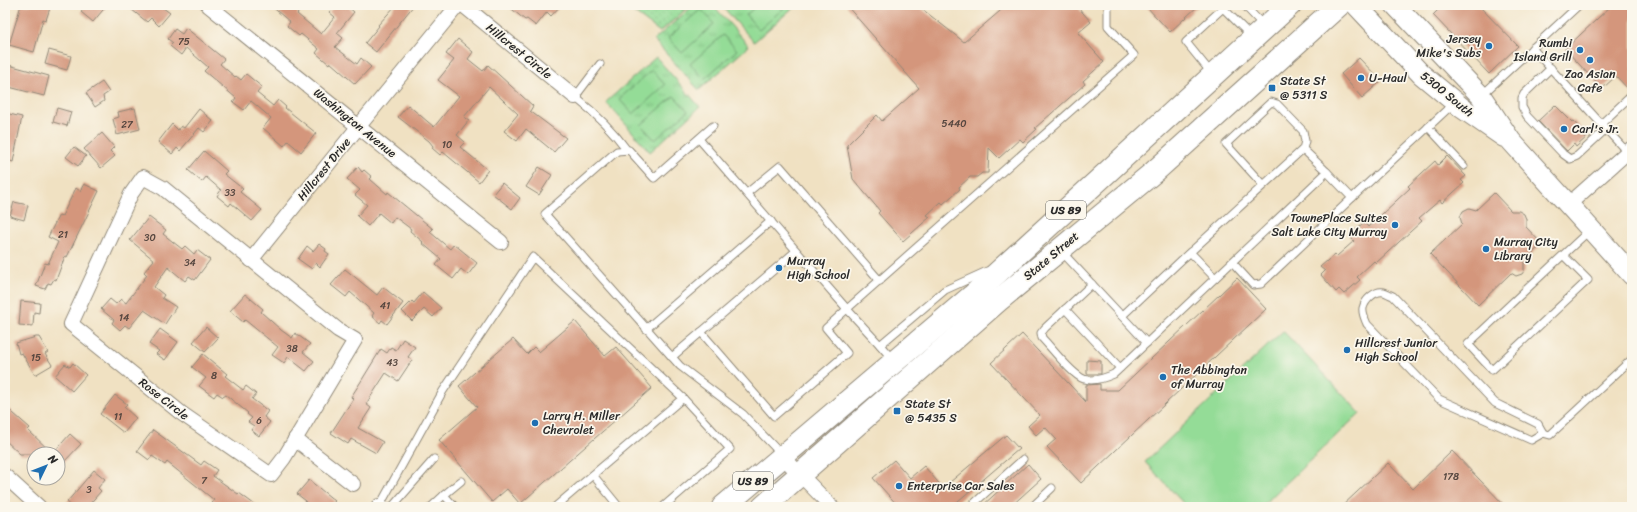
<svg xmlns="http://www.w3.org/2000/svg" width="1637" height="512" viewBox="0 0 1637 512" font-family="Sriracha,sans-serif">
  <defs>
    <pattern id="grass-dots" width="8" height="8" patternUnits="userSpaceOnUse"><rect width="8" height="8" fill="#94dc97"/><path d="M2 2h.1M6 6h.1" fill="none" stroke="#80bd82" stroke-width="1.8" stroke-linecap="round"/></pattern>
    <pattern id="park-tufts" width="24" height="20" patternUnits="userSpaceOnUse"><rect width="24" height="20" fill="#94dc97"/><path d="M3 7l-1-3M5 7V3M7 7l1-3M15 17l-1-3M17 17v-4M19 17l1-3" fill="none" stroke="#80bd82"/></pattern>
  </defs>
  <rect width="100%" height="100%" fill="#fbf7ec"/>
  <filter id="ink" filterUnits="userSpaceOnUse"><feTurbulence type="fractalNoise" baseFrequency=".025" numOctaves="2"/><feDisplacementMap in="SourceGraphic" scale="8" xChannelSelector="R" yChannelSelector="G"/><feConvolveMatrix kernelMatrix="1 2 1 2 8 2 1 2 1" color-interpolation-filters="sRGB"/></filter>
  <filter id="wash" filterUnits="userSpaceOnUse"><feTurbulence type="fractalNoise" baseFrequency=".012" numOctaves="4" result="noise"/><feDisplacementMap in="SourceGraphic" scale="16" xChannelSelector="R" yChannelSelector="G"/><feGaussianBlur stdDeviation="0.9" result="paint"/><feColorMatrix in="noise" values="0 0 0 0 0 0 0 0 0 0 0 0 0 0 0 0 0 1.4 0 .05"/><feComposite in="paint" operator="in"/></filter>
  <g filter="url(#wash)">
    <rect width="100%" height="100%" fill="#f0e1c2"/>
    <polygon fill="url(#grass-dots)" stroke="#608461" points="624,5 691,5 660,32"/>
    <g fill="url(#park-tufts)" stroke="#608461">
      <polygon points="694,5 713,5 749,46 699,90 654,40"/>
      <polygon points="721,5 796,5 754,42"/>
      <polygon points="656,57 700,107 650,152 606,102"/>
    </g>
    <g fill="#94dc97" stroke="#608461">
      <polygon points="757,5 787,5 759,30 746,15"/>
      <polygon points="701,9 714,24 682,53 668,38"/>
      <polygon points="723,35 737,50 704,79 690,64"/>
      <polygon points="652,70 665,85 633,114 619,99"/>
      <polygon points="674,96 688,111 655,140 641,125"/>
      <polygon points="1283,331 1360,413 1261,507 1187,507 1145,462"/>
    </g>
    <g id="blocks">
      <g fill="#d4967b">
        <polygon points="21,5 51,5 46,20 43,19 34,52 9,45"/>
        <polygon points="86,5 107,5 93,22 81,12"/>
        <polygon points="126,5 159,5 170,13 159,26 151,18 147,22"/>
        <polygon points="270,5 291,5 299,12 297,14 321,34 335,17 329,12 335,5 346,5 354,12 337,33 343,38 335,47 357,64 361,58 371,67 355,84 330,62 329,64 316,53 319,49 301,34 299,36 287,26 290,22"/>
        <polygon points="396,5 414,5 376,52 365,43 379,26 378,25"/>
        <polygon points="507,5 561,5 551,16 547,12 536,26 527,19 525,20"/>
        <polygon points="846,5 917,5 964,42 1007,5 1076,5 1091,22 1078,33 1104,62 1083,81 1085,84 1035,128 1037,129 1023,142 1020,139 999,158 989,148 988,173 982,173 977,177 970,177 959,187 960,189 943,204 941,202 927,215 930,217 903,241 878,213 880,211 853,179 847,145 877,115 882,121 919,88"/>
        <polygon points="1145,5 1199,5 1170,32"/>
        <polygon points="1443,5 1478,5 1518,46 1489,74 1433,15"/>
        <polygon points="1612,5 1632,5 1632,90 1630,91 1616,76 1602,89 1565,49"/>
        <polygon points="186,28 224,59 220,64 235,77 236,76 241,80 246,74 262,87 257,93 273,106 278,100 286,107 285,108 316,133 301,152 288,141 284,146 263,128 271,118 251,101 244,110 233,102 236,98 204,71 208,67 186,48 181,55 170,46 173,43 168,39 175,29 182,34"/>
        <polygon points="458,39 473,52 468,59 483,71 488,65 533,106 530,111 566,138 554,152 526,129 517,141 504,131 518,114 489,87 464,117 469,120 457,135 465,142 460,147 488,170 479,182 443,152 440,155 432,148 433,146 429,141 398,117 408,105 434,127 459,96 438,80 454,60 446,54"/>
        <polygon points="49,50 71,56 67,70 45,64"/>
        <polygon points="1359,58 1381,81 1362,98 1341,74"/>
        <polygon points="5,64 49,76 44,96 5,86"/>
        <polygon points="102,82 109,92 103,96 104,101 95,107 86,93"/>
        <polygon points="1555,105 1572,122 1574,121 1588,136 1576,147 1574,144 1567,151 1538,121"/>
        <polygon points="57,108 71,112 67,126 53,122"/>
        <polygon points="135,108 140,129 117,135 113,119 119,117 118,112"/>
        <polygon points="199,109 213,121 204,132 199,128 180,151 177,148 172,154 158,142 172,124 178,130 181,126 184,128"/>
        <polygon points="5,113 22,117 13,162 5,159"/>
        <polygon points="102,133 114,147 110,151 115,156 101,168 84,149"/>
        <polygon points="74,147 86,156 78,166 66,157"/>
        <polygon points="204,151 227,171 224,174 243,189 240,192 262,210 252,221 231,203 229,206 217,196 221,190 206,177 202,182 188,170"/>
        <polygon points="1447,156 1466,176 1461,180 1464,183 1442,203 1440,200 1419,218 1422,221 1376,263 1374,261 1357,277 1360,280 1344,294 1339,289 1336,292 1321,275 1325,271 1320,267 1335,254 1337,256 1354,241 1349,236 1364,222 1368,227 1410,188 1408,186 1435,161 1438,165"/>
        <polygon points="358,167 362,172 364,170 372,177 370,179 387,194 388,192 433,229 430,232 450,249 454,244 477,263 468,275 461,269 453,279 436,265 441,259 422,243 423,242 410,231 411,229 395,217 391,223 379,213 368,226 357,216 367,205 355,195 360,190 347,179"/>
        <polygon points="539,167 552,175 539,195 526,187"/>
        <polygon points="502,183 520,198 512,209 493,194"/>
        <polygon points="84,184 99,191 67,257 65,256 56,280 54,279 51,284 48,283 45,289 36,286 45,263 48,264 58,242 48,237 59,215 62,216 76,188 80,191"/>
        <polygon points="1494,193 1511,211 1519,211 1524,214 1526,219 1526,227 1542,244 1524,261 1524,271 1522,274 1516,276 1511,273 1478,305 1430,254 1462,224 1460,217 1463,211 1469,208 1476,210"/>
        <polygon points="14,202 28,205 24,220 10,216"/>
        <polygon points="149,217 166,230 163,234 182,249 185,246 194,254 197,250 210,260 195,280 189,276 185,281 168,267 154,287 164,295 162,298 176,307 165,324 144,310 129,328 125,325 120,330 112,323 114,320 101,309 110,299 116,304 121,299 126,303 147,275 144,272 154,260 130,240"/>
        <polygon points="319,244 326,249 325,251 329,254 320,267 316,263 312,269 298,259 307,246 313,251"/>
        <polygon points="345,269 377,295 383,287 403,303 387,324 382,320 380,323 372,316 374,313 350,292 346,297 331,285"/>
        <polygon points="1237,278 1266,309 1081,483 1047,447 1056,439 1045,427 1036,435 1028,426 1040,415 991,363 1022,334 1086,402 1086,385 1100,384 1100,390 1118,390"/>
        <polygon points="423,292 441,308 433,317 424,309 412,321 402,311 412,301 414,303"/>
        <polygon points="245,294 263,309 261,312 281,330 292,338 295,333 310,344 303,352 314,361 306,371 288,357 284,363 272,355 278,347 245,320 243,322 230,311"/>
        <polygon points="21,301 40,303 39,313 34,312 33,326 19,325"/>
        <polygon points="575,321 605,356 616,347 652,388 520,504 507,489 492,502 439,440 477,407 459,386 513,339 527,354 534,347 539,352"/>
        <polygon points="206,327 218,338 205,352 193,342"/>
        <polygon points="160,329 178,342 165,360 156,354 159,351 149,344"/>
        <polygon points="36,337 39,337 48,352 45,354 52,365 35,375 22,353 19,354 16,343"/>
        <polygon points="403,339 415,347 408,357 412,360 398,381 386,373 366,404 371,408 358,428 383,442 376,453 351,439 348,444 331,433 353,399 351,397 360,383 381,349 387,353 391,347 396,350"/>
        <polygon points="203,354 227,374 225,376 243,390 246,386 256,394 252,399 268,411 264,417 270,422 259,436 251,430 254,426 248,422 252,418 247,414 248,413 226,395 223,397 217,393 214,397 199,386 206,378 192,367"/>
        <polygon points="1087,360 1101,361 1101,374 1087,374"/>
        <polygon points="73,363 86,375 72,391 55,376 65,364 70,367"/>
        <polygon points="115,395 127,404 124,407 136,418 124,433 100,414"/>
        <polygon points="5,406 30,428 28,430 53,454 20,454 5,440"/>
        <polygon points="153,430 201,465 204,461 217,470 213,476 238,494 239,493 258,507 217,507 212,503 214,500 167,462 165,465 152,456 149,460 137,451"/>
        <polygon points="70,434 81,444 64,462 58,456 58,454 54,452"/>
        <polygon points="1006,435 1019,449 951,507 899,507 873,478 894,460 910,478 924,466 943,488"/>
        <polygon points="1452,451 1506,507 1341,507 1388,463 1413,489"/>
        <polygon points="1028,464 1041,479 1010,507 981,507"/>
        <polygon points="94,470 105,479 98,488 101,491 87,507 73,507 67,502"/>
        <polygon points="309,480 335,501 329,507 301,507 306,501 297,494"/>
      </g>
    </g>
  </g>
  <g filter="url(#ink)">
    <use href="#blocks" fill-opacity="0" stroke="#8e8676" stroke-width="1"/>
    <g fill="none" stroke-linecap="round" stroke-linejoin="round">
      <g stroke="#8e8676" stroke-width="9">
        <g id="service">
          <polyline points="1244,5 1264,26"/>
          <polyline points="1532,48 1627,152"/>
          <path d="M 600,64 L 575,97 C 595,113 612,129 627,150"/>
          <polyline points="1551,68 1524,94 1522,98 1522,107 1527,116 1563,154 1570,159 1577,156 1606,129"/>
          <polyline points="1212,74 1186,42 1223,8 1252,37"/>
          <polyline points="1482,95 1579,5"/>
          <polyline points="1601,124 1632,95"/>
          <polyline points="713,126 654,178 629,150 617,151 545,214 680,366 743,414 781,454"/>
          <polyline points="1428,127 1464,166"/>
          <polyline points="699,139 847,309 826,328 847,353 774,416 701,332"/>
          <polyline points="1263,185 1226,144 1271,102 1277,104 1303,131 1305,141 1303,149"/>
          <polyline points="747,193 780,166 880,281"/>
          <polyline points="1352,198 1454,103"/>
          <polyline points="1061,251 1147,343"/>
          <polyline points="1563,255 1588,280 1492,370 1468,344 1578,241 1590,230"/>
          <polyline points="1185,257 1303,149 1327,172"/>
          <polyline points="987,271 945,290 880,345 847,309 1134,55 1108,26 1108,5"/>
          <path d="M 1092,284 L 1045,328 L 1041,333 L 1042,338 C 1051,347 1072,375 1084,379 C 1094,382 1105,378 1114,374 L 1327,172 L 1352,198 L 1261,284 L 1253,285 L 1232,262"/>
          <polyline points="1065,309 1120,368"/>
          <polyline points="1122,316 1190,252 1215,278"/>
          <polyline points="646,329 771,221"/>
          <polyline points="880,345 893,360"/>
          <polyline points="672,357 796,251"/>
          <path d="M 1543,433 L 1531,440 L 1439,399 L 1367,324 C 1365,319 1362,314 1363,308 C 1365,300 1375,290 1384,292 C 1387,293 1390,295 1393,296 L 1495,403 L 1538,424 L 1543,433 L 1550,435 L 1632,359"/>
          <polyline points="593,475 619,507"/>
          <polyline points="444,495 461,481"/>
          <polyline points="379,507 443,391 533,257 683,398"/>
          <polyline points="392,507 434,459"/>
          <polyline points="431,507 444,495 455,507"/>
          <polyline points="555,507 683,398 730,449 663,507"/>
          <polyline points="970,507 1023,459"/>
          <polyline points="1032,507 1052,488"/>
        </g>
      </g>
      <g stroke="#8e8676" stroke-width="16">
        <g id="minor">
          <polyline points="208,5 501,242"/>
          <polyline points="463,5 575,97"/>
          <polygon points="143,177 163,188 338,330 355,340 284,458 271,475 181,413 71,324 131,194"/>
          <polyline points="1568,205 1632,148"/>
          <polyline points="251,260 359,126 458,5"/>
          <polyline points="295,439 353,484"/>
          <polyline points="782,456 832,507"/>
          <polyline points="5,476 39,507"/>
          <polyline points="379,506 380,507"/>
        </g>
      </g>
      <g stroke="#8e8676" stroke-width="22">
        <g id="secondary">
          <polyline points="1356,5 1421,74 1462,108 1504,137"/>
          <polyline points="1395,5 1481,96 1511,141 1632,275"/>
        </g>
      </g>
      <g stroke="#8e8676" stroke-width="24">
        <g id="primary">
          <polyline points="723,507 972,296 1290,5"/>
          <polyline points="763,507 999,300 1154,172 1339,5"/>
        </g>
      </g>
      <use href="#service" stroke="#fff" stroke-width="7"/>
      <use href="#minor" stroke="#fff" stroke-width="14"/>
      <use href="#secondary" stroke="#fff" stroke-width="20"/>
      <use href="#primary" stroke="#fff" stroke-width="22"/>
    </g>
  </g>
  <g fill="#1f6fb2" stroke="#fbf7ec" stroke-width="1.5">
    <circle cx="1489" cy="46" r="4"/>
    <circle cx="1580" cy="50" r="4"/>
    <circle cx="1590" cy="60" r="4"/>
    <circle cx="1361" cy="78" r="4"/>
    <rect x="1268" y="84" width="8" height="8" rx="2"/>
    <circle cx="1564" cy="129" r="4"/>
    <circle cx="1395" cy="225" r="4"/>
    <circle cx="1486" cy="249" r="4"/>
    <circle cx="779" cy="268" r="4"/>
    <circle cx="1347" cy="350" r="4"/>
    <circle cx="1163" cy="377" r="4"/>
    <rect x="893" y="407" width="8" height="8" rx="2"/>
    <circle cx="535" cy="423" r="4"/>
    <circle cx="899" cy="486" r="4"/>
  </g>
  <g text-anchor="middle" stroke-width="3.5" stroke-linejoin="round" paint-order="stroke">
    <g font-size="10" fill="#55463f">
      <text x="184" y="45">75</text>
      <text x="954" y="127">5440</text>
      <text x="127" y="128">27</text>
      <text x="447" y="148">10</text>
      <text x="230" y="196">33</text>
      <text x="63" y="238">21</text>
      <text x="150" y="241">30</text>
      <text x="190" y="266">34</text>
      <text x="385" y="309">41</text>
      <text x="124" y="321">14</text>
      <text x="292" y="352">38</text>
      <text x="36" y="361">15</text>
      <text x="392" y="366">43</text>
      <text x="214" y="379">8</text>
      <text x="118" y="420">11</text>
      <text x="259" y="424">6</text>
      <text x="1451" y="480">178</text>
      <text x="204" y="484">7</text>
      <text x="89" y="493">3</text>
    </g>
    <g fill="#fbf7ec" stroke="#696865" stroke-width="1">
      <rect x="1046" y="201" width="40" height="18" rx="3"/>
      <rect x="733" y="472" width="40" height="18" rx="3"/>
    </g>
    <g font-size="11" font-weight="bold" fill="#2b2b2b">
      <text x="1066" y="214">US 89</text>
      <text x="753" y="485">US 89</text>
    </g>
    <g font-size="12" fill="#2b2b2b" stroke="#fbf7ec" text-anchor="start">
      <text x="1481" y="43" text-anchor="end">Jersey<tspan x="1481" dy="14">Mike's Subs</tspan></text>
      <text x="1572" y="47" text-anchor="end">Rumbi<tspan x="1572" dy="14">Island Grill</tspan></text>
      <text x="1590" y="78" text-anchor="middle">Zao Asian<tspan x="1590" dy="14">Cafe</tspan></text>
      <text x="1369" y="82">U-Haul</text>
      <text x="1280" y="85">State St<tspan x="1280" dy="14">@ 5311 S</tspan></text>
      <text x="1572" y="133">Carl's Jr.</text>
      <text x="1387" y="222" text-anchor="end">TownePlace Suites<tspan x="1387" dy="14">Salt Lake City Murray</tspan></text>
      <text x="1494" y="246">Murray City<tspan x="1494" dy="14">Library</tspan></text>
      <text x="787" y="265">Murray<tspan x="787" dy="14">High School</tspan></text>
      <text x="1355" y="347">Hillcrest Junior<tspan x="1355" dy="14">High School</tspan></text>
      <text x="1171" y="374">The Abbington<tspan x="1171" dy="14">of Murray</tspan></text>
      <text x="905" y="408">State St<tspan x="905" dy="14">@ 5435 S</tspan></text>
      <text x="543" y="420">Larry H. Miller<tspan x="543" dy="14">Chevrolet</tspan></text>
      <text x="907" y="490">Enterprise Car Sales</text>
    </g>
    <g font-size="12" fill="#2b2b2b" stroke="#fbf7ec">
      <text transform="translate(519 51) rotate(39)" y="4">Hillcrest Circle</text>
      <text transform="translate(1447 94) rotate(39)" y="4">5300 South</text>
      <text transform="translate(355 123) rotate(39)" y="4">Washington Avenue</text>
      <text transform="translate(324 169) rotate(-51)" y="4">Hillcrest Drive</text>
      <text transform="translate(1051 256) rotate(-40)" y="4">State Street</text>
      <text transform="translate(164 399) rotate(38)" y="4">Rose Circle</text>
    </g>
  </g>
  <rect width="1637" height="512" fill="none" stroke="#fbf7ec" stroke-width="20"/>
  <g transform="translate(46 466) rotate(47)"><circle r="19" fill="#fbf7ec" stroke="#a8a59f"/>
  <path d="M0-3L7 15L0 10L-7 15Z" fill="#1f6fb2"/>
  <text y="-6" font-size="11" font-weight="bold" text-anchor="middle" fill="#2b2b2b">N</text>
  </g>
</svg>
